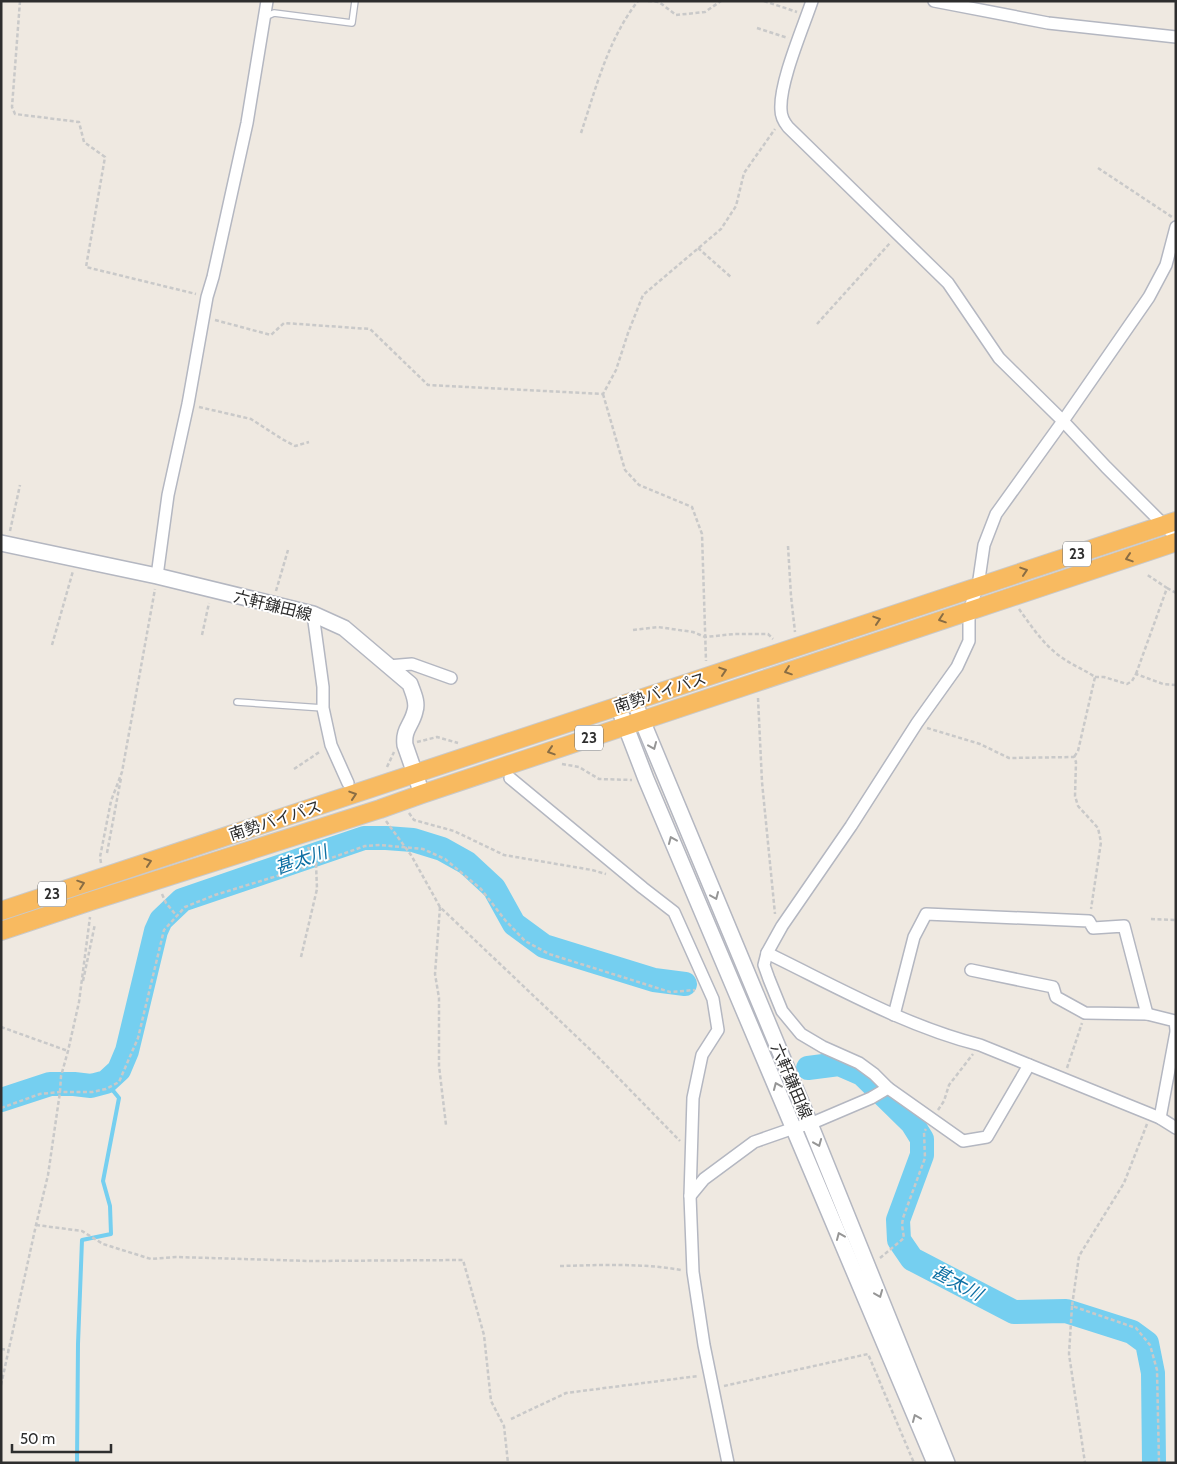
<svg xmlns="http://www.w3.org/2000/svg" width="1177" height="1464" viewBox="0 0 1177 1464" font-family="Cabin,'Noto Sans JP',sans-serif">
  <rect width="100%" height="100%" fill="#efe9e1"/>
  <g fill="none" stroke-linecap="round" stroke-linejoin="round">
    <polyline stroke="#75cff0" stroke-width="4" points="77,1463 78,1344 82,1240 111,1234 110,1206 103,1181 119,1098 106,1082"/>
    <g stroke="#75cff0" stroke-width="24">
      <polyline points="808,1068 839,1064 862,1074 912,1123 922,1139 922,1155 898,1220 899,1240 912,1259 1014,1312 1066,1311 1132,1332 1147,1343 1153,1373 1154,1463"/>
      <polyline points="1,1100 50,1084 74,1084 91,1086 106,1082 119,1070 127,1051 156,931 161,920 182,900 364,838 386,838 413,840 442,849 467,863 494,888 514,924 544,946 654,980 685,984"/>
    </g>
    <g stroke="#b4b7c1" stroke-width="8">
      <g id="service">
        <polyline points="265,17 274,13 352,23 355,1"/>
        <polyline points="237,702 323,708"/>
      </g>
    </g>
    <g stroke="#b4b7c1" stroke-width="14">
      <g id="minor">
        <path d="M 812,1 C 803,28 779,83 781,110 C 781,117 784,122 788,127 L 948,283 L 999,358 L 1063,421 L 1106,467 L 1176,537"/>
        <polyline points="934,1 1048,23 1176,37"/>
        <polyline points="157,576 168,495 188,404 207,297 213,277 247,123 267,1"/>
        <polyline points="313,614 323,687 323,708 331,745 348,783"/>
        <polyline points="388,666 412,664 451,678"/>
        <polyline points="510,778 643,888 674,912 713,999 718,1030 702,1055 693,1098 690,1196 693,1272 704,1345 728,1463"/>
        <path d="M 767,953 C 837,987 905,1026 980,1045 L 1160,1118 L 1176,1128"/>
        <polyline points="971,970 1053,987 1056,997 1085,1013 1147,1014 1175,1021 1176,1030"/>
        <polyline points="894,1015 914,937 926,914 1089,921 1093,928 1124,926 1147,1014"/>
        <polyline points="888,1088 874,1074 859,1063 823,1047 801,1034 782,1011 769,979 764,965 767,953 782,926 851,826 917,723 957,667 969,641 969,610 978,586 984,545 996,514 1063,421 1149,297 1166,265 1176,227"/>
        <polyline points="1160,1118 1176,1032"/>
        <polyline points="690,1196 704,1179 754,1142 794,1128 810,1124 871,1098 888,1088 963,1141 987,1137 1029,1065"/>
      </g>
    </g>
    <g stroke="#b4b7c1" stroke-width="18">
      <g id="secondary">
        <path d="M 1,543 L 157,576 L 313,614 L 344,628 L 410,684 C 413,693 418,702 415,711 C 412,725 403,729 405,745 L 422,794"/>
        <polyline points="634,701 810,1124 947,1463"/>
        <polyline points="618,706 646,779 935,1463"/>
      </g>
    </g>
    <g stroke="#c9c9c9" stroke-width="20">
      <g id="trunk">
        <polyline points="1,911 1176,521"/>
        <polyline points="1,931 91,901 380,809 422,794 1176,542"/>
      </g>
    </g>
    <g stroke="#c9c9c9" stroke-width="2.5" stroke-dasharray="4 2.5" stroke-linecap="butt">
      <polyline points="20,1 12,107 15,114 79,122 84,142 105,157 86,267 196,294"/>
      <polyline points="648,1 659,2 676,15 705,12 721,1"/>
      <polyline points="764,1 797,12"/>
      <polyline points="757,28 788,38"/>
      <path d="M 581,133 C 596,88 608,39 638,1"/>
      <polyline points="1098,168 1172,217"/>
      <polyline points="698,248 732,278"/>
      <polyline points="215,320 271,335 284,323 370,329 428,385 603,394 616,370 628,333 643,295 721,229 736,206 744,173 775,129"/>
      <polyline points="817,324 890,243"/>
      <polyline points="603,394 625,470 639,485 692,507 702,534 706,661"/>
      <polyline points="199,407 251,419 282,439 295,446 309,442"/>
      <polyline points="10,531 20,485"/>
      <polyline points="788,546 791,596 795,632"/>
      <polyline points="1167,588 1176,593"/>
      <polyline points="276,591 288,550"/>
      <path d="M 1019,609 C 1032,627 1045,647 1064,659 C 1074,666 1085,670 1095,677 L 1078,751 L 1074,757"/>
      <polyline points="633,630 658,627 693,632 705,637 735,634 768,634 773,639"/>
      <polyline points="202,635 209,603"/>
      <polyline points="52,645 73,571"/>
      <polyline points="1136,674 1167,588 1146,574"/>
      <polyline points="1095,677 1104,677 1127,684 1132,681 1136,674 1163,684 1176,685"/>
      <polyline points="758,698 762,782 775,914"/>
      <polyline points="927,728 980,744 1009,758 1074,757 1076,762 1075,796 1078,806 1098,828 1101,842 1091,909"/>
      <polyline points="417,742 437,737 458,743"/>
      <polyline points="562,764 579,767 599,779 632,780"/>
      <polyline points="387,767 394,752"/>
      <polyline points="294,769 321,751"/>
      <polyline points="409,813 414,820 454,831 504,855 592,870 606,874"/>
      <polyline points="386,821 411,855 440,907 597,1056 680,1141"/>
      <polyline points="107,853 121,778"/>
      <polyline points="101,863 100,857 111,801 122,772 155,589"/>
      <polyline points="162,894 166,903 176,915"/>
      <polyline points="440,907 435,974 439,998 439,1066 446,1125"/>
      <polyline points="1151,919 1176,920"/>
      <polyline points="301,957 317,889 316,864 308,847"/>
      <polyline points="83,981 95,924"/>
      <polyline points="1,1027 68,1051"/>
      <polyline points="1067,1068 1082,1023"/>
      <polyline points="1,1108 40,1094 60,1092 92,1092 106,1089 119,1082 138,1038 164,930 185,907 215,895 300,869 365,846 380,845 423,849 445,859 481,889 505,920 525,941 549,954 670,992 695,990"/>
      <polyline points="938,1110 944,1101 949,1085 973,1054"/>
      <polyline points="1147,1124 1124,1183 1079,1256 1072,1306 1136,1328 1150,1345 1157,1370 1159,1463"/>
      <polyline points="36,1225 82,1231 103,1244 151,1259 176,1257 310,1261 463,1260 484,1335 491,1401 504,1426 508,1463"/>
      <polyline points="880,1258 904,1238 902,1225 903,1218 925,1158 924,1132 926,1129"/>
      <path d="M 560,1266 C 601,1265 641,1263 681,1270"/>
      <polyline points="1072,1306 1069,1354 1085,1463"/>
      <polyline points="1,1349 9,1350"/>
      <polyline points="1,1385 36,1225 48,1175 60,1092 61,1076 68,1051 79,1002 90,917"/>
      <polyline points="724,1386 868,1354 914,1463"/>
      <polyline points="511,1419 566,1393 698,1376"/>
    </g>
    <use href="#service" stroke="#fff" stroke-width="5.5"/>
    <use href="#minor" stroke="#fff" stroke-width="11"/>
    <use href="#secondary" stroke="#fff" stroke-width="15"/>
    <use href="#trunk" stroke="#f8ba60" stroke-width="18"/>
  </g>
  <defs><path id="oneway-chevron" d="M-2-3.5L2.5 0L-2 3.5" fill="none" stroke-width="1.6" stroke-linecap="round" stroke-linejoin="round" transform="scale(1.25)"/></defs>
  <g stroke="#896d44">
    <use href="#oneway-chevron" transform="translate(1129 558) rotate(162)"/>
    <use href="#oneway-chevron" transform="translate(1024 571) rotate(-18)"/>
    <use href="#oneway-chevron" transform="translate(942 619) rotate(161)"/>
    <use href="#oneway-chevron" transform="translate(877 620) rotate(-18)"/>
    <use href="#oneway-chevron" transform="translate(723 671) rotate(-18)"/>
    <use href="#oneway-chevron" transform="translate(788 671) rotate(161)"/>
    <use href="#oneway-chevron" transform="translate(551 751) rotate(162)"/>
    <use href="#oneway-chevron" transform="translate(353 795) rotate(-18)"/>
    <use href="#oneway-chevron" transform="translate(148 862) rotate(-18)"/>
    <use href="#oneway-chevron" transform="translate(81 884) rotate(-19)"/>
  </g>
  <g stroke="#969696">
    <use href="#oneway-chevron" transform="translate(653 746) rotate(67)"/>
    <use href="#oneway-chevron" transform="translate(672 840) rotate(-113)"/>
    <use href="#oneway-chevron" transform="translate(715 896) rotate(67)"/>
    <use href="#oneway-chevron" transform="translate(777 1086) rotate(-113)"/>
    <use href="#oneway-chevron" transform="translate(818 1143) rotate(68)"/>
    <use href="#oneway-chevron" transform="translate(840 1236) rotate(-113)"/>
    <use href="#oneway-chevron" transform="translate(879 1294) rotate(68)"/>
    <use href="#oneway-chevron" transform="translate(916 1418) rotate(-113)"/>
  </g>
  <g text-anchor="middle" stroke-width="4" stroke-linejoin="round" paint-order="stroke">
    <g fill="#fff" stroke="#6d6d6d" stroke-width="1">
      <rect x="1063" y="541.5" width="28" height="25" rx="4"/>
      <rect x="575" y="725.5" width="28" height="25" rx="4"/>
      <rect x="38" y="881.5" width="28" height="25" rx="4"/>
    </g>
    <g font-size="15" font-weight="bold" fill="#2e2e2e">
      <text x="1077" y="559">23</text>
      <text x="589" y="743">23</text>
      <text x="52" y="899">23</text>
    </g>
    <g font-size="16" fill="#2e2e2e" stroke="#fff">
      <text transform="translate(273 605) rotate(14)" y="6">六軒鎌田線</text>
      <text transform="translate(660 692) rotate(-18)" y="6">南勢バイパス</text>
      <text transform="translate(275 820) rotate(-18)" y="6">南勢バイパス</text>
      <text transform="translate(792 1081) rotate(67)" y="6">六軒鎌田線</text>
    </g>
    <g font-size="18" font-style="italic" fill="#0d6fa3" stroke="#fff">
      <text transform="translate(301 860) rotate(-19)" y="6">甚太川</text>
      <text transform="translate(957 1283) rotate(28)" y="6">甚太川</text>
    </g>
  </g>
  <rect width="1177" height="1464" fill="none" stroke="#2e2e2e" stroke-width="5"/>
  <path d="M12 1444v8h99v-8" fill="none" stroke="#2e2e2e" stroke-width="2.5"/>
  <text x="20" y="1444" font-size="15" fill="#2e2e2e" stroke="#ffffff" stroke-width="4" paint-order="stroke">50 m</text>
</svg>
